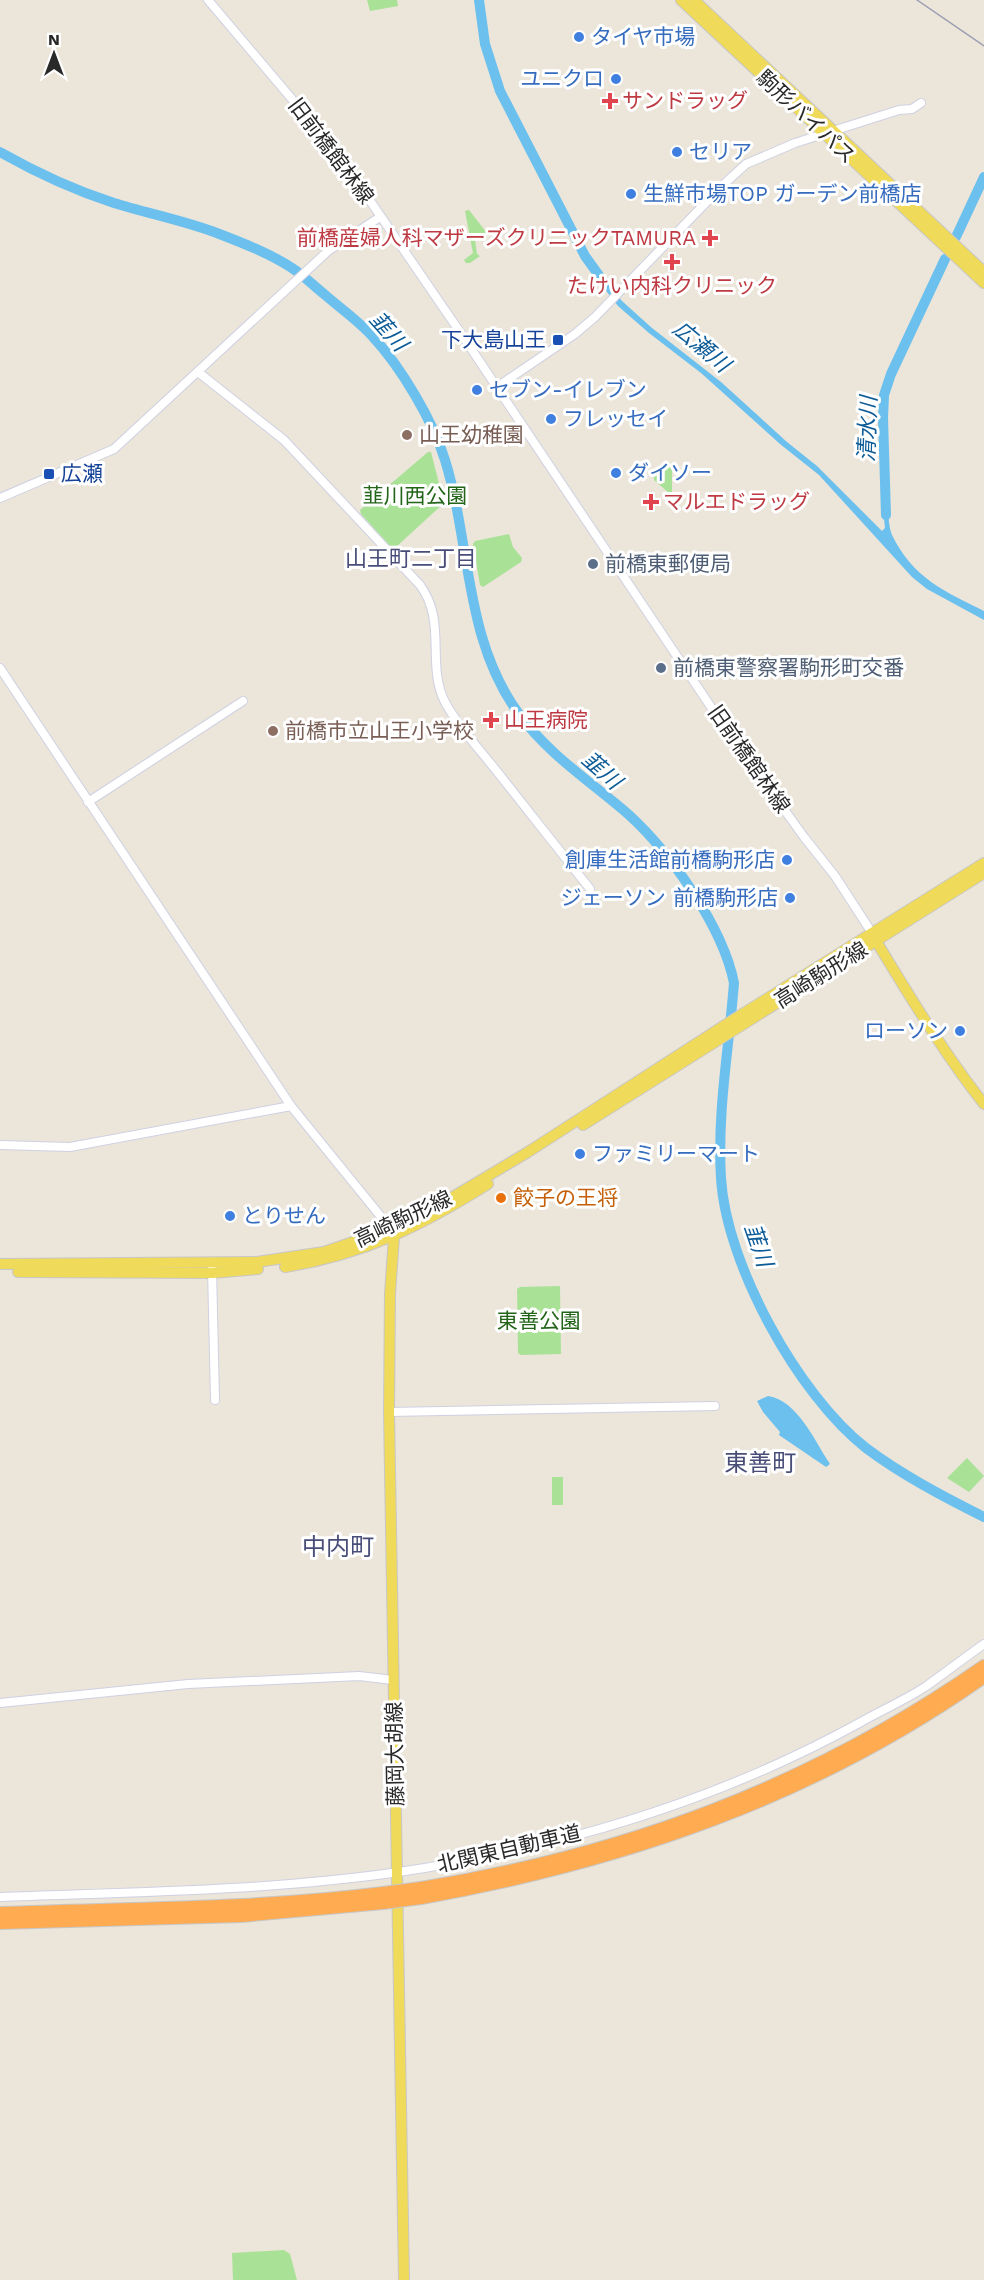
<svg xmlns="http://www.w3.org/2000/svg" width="984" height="2280" viewBox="0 0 984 2280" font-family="'Work Sans','Noto Sans JP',sans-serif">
  <rect width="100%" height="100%" fill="#ebe5da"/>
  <g fill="#a9e296">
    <polygon points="367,0 397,0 398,6 370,11"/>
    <polygon points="469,210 487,233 475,240 477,254 480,256 470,263 466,263 464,260 473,253 465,211"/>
    <polygon points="428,452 431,452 444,503 396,547 391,547 361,514 360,510"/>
    <polygon points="672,462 672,492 669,493 654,480 654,477"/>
    <polygon points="509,534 513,547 522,558 521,562 483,587 480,585 473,544 475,541"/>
    <polygon points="560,1286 561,1354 521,1355 518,1353 517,1289 520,1287"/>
    <polygon points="967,1458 984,1476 969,1492 947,1478"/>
    <rect x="552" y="1477" width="11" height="28"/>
    <polygon points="284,2250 290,2254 297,2280 233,2280 232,2253"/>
  </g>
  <g fill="#6cc0ee">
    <path d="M 592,270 L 597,270 L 622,301 L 652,328 L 721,382 L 787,442 L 817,466 L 882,531 L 885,528 L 883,509 L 886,503 C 889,513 888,525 892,535 C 913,578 944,591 984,611 L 984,620 L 927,589 L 912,577 L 819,475 L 780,444 L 701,373 L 649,333 L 618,306 L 593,274 Z"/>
    <path d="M 768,1396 C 798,1401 814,1440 830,1464 L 826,1467 L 779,1435 L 780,1432 L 763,1412 L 757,1401 Z"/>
  </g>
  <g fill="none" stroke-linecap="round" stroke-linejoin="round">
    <g stroke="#6cc0ee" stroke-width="10">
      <polyline points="479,0 485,44 500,91 585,256 603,281"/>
      <path d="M 0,152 C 37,173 74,190 114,203 C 149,214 187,221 222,235 C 245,244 271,254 292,268 C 303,275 314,286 324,294 C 340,308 359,321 373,337 C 401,367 433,421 445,460 C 471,544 464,640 519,714 C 549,755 590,781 628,814 C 670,852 723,927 734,983 C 729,1048 717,1112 721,1178 C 726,1264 798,1395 866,1448 C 902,1475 944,1497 984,1517"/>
      <polyline points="956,237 984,177"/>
      <polyline points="886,515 883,418 884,395 891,374 945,259"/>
    </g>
    <g stroke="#cfd1e2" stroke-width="10">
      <g id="minor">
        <polyline points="208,0 336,151 460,332 723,725 804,837 835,876 872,933"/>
        <path d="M 198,372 L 284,440 L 420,585 C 448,623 425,666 446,704 C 460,729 481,751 499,774 C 529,812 560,851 590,889"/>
        <polyline points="497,387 575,334 595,317 723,185 746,164 795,143 899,110 912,109 921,103"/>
        <polyline points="0,498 114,449 328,251 380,217"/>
        <polyline points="0,668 291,1106 391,1229"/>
        <polyline points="88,802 243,701"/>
        <polyline points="0,1145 70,1147 291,1106"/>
        <polyline points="212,1268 215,1400"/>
        <polyline points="389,1412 715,1406"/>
        <polyline points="0,1703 188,1684 359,1676 393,1680"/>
        <path d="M 0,1897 C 133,1892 267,1891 399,1872 C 561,1848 718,1801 861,1722 C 882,1710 905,1700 925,1687 C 945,1673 964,1658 984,1644"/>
      </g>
    </g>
    <g stroke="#c7c7c7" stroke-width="12">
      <g id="major">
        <polyline points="681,0 984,283"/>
        <polyline points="694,0 984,272"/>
        <path d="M 873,936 C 908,993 942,1051 984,1104"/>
        <polyline points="583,1125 984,873"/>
        <polyline points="392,1233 394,1237 390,1294 389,1412 404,2280"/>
        <polyline points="0,1264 257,1262 324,1252 391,1229 446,1201 528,1152 736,1018 984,863"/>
        <path d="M 285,1267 C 365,1254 421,1226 488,1184"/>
        <polyline points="18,1272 212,1273 258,1269"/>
      </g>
    </g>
    <g stroke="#c7c7c7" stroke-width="14">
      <g id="highway">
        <path d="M 421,1888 C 627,1854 812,1786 984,1666"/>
        <path d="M 421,1898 C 624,1862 814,1797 984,1677"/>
        <path d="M 0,1913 C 128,1908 256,1909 383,1893"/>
        <polyline points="0,1923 241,1916 383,1903"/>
      </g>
    </g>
    <use href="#minor" stroke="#fff" stroke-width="8"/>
    <use href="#major" stroke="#f0da5a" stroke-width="10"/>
    <use href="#highway" stroke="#feab52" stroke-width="12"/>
    <polyline stroke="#9d9eb3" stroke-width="1.5" points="917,0 984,46"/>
    <g stroke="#c7c7c7" stroke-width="14" stroke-linecap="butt">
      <g id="highway-bridge">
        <polyline points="383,1893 421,1888"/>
        <polyline points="383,1903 421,1898"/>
      </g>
    </g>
    <use href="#highway-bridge" stroke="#feab52" stroke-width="12"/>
  </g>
  <g fill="#3f7fe0" stroke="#fff" stroke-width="2">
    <circle cx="579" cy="37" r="6"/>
    <circle cx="616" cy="79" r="6"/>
    <circle cx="677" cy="152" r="6"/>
    <circle cx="631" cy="194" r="6"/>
    <circle cx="477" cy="390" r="6"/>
    <circle cx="551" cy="419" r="6"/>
    <circle cx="616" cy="473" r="6"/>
    <circle cx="787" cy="860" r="6"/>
    <circle cx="790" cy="898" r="6"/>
    <circle cx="960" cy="1031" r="6"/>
    <circle cx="580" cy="1154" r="6"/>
    <circle cx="230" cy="1216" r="6"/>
  </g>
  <g fill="#e0444e" stroke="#fff" stroke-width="2">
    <path d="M607 92h6v6h6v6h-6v6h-6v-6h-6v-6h6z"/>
    <path d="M707 229h6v6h6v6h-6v6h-6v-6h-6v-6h6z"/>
    <path d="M669 253h6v6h6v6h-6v6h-6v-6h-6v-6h6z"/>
    <path d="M648 493h6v6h6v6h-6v6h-6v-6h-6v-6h6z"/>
    <path d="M488 711h6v6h6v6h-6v6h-6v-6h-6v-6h6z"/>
  </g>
  <g fill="#1a4fb4" stroke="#fff" stroke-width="2">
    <rect x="552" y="334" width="12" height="12" rx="3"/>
    <rect x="43" y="468" width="12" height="12" rx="3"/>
  </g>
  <g fill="#8d6e63" stroke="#fff" stroke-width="2">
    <circle cx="407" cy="435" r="6"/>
    <circle cx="273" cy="731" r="6"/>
  </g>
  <g fill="#5c6f8a" stroke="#fff" stroke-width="2">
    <circle cx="593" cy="564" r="6"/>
    <circle cx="661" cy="668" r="6"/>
  </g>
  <circle fill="#e8710a" stroke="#fff" stroke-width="2" cx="501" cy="1198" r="6"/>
  <g text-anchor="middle" stroke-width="6" stroke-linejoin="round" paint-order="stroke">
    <g font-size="21" fill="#366cbe" stroke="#fff" text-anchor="start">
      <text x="591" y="44">タイヤ市場</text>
      <text x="604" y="86" text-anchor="end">ユニクロ</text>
      <text x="689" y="159">セリア</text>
      <text x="643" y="201">生鮮市場TOP ガーデン前橋店</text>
      <text x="489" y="397">セブン-イレブン</text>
      <text x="563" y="426">フレッセイ</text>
      <text x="628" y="480">ダイソー</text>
      <text x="775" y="867" text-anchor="end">創庫生活館前橋駒形店</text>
      <text x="778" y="905" text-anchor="end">ジェーソン 前橋駒形店</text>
      <text x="948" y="1038" text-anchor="end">ローソン</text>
      <text x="592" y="1161">ファミリーマート</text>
      <text x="242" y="1223">とりせん</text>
    </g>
    <g font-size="21" fill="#be3a42" stroke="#fff" text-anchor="start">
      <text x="622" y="108">サンドラッグ</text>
      <text x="696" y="245" text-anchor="end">前橋産婦人科マザーズクリニックTAMURA</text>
      <text x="672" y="293" text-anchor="middle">たけい内科クリニック</text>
      <text x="663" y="509">マルエドラッグ</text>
      <text x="504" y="727">山王病院</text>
    </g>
    <g font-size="21" fill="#292929" stroke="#fff">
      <text transform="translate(806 117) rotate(43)" y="7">駒形バイパス</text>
      <text transform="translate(331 151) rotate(53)" y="7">旧前橋館林線</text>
      <text transform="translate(749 759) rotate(55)" y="7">旧前橋館林線</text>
      <text transform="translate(821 975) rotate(-32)" y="7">高崎駒形線</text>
      <text transform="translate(403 1219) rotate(-25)" y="7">高崎駒形線</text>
      <text transform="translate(395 1754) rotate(-91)" y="7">藤岡大胡線</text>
      <text transform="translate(509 1849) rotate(-13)" y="7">北関東自動車道</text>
    </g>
    <g font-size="21" fill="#164399" stroke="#fff" text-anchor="end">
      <text x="546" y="347">下大島山王</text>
      <text x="61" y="481" text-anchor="start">広瀬</text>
    </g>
    <g font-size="21" fill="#785e54" stroke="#fff" text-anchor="start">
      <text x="419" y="442">山王幼稚園</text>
      <text x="285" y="738">前橋市立山王小学校</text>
    </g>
    <g font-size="21" fill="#236519" stroke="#fff">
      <text x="415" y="503">韮川西公園</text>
      <text x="539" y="1328">東善公園</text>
    </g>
    <g font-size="21" fill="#4e5e75" stroke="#fff" text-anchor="start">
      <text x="605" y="571">前橋東郵便局</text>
      <text x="673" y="675">前橋東警察署駒形町交番</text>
    </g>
    <g font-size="21" fill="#c56008" stroke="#fff" text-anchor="start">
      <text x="513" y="1205">餃子の王将</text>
    </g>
    <g font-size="22" font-style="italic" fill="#0d5c98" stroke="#fff">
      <text transform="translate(389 331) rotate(48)" y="8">韮川</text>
      <text transform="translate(702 346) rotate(40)" y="8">広瀬川</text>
      <text transform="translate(867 429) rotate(-88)" y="8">清水川</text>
      <text transform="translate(602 770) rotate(41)" y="8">韮川</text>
      <text transform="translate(759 1245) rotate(71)" y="8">韮川</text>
    </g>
    <g font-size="22" fill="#494e79" stroke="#fff">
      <text x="411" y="566">山王町二丁目</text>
    </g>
    <g font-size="24" fill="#494e79" stroke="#fff">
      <text x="760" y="1471">東善町</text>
      <text x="338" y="1555">中内町</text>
    </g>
  </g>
  <g transform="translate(54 54)" stroke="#ffffff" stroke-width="4.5" paint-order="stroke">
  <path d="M0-4.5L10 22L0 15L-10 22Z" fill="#292929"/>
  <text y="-9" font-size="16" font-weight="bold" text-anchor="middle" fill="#292929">N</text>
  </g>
</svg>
